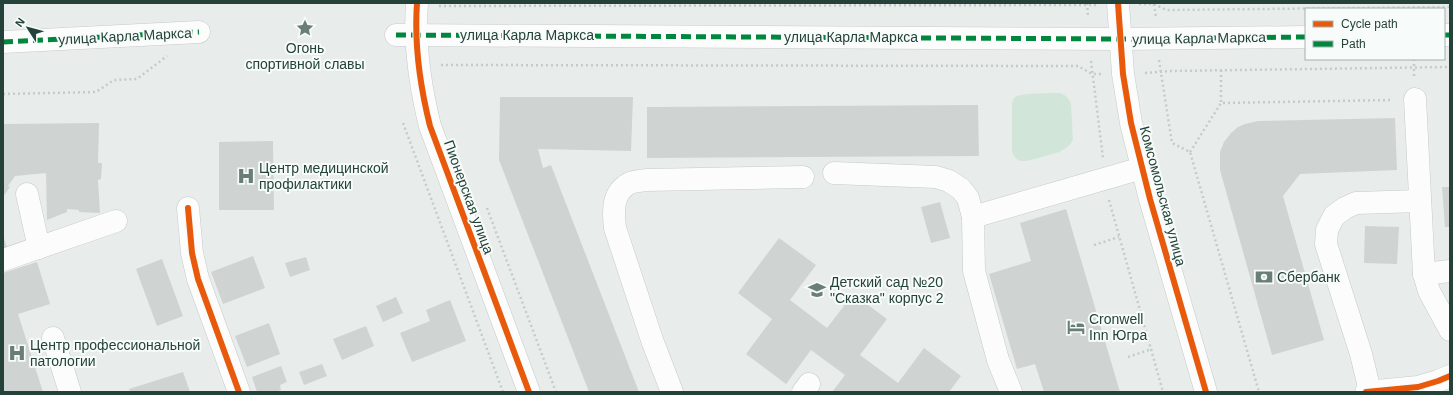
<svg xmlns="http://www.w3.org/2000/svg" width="1453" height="395" viewBox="0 0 1453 395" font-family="Arial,sans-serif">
  <rect width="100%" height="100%" fill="#e8edeb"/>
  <path fill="#d1e6d8" d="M 1060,93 C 1066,95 1069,98 1071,104 L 1073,140 C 1070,146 1065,149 1059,152 C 1051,154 1028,162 1022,161 C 1015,160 1013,155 1012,150 L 1012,103 C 1013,101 1013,99 1015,97 C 1020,93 1052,93 1060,93 Z"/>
  <g fill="#cfd4d2">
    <polygon points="500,97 633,97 631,151 538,149 543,168 551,165 639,392 589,392 499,160"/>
    <polygon points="978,105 979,156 647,158 647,107"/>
    <polygon points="1395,118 1397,170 1300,174 1283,196 1324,340 1272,355 1220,170 1220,152 1224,142 1231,133 1238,127 1245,124 1258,121"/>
    <polygon points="99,123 98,163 102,163 101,179 98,180 100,213 79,212 79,210 67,209 67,212 47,220 46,173 15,176 8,186 10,187 3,197 3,124"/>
    <polygon points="273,141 274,210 219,210 219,142"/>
    <polygon points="1442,187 1450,187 1450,227 1445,227"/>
    <polygon points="940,202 950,238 931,243 921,207"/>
    <polygon points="1066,209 1120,392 1044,392 1035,364 1017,369 989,274 1031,261 1020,223"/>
    <polygon points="1365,226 1399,227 1397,264 1364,263"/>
    <polygon points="3,235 8,251 3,253"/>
    <polygon points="779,238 816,265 790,300 827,328 853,294 887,319 860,355 898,383 924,348 961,376 949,392 832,392 845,375 811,350 786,384 746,354 772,319 738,293"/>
    <polygon points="253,256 265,288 223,304 211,272"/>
    <polygon points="306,257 310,270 290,277 285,263"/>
    <polygon points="162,259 183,316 157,326 136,269"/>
    <polygon points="37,262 50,304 18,314 43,392 3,392 3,273"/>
    <polygon points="396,297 403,313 383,322 376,306"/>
    <polygon points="450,300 466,341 412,362 400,333 430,321 426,310"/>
    <polygon points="269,323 280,354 247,367 235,336"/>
    <polygon points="366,326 374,346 342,360 333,339"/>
    <polygon points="322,364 327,376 304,385 299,372"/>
    <polygon points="281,366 287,382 280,385 281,390 274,392 257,392 252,377"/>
    <polygon points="183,372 190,392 130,392 129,389"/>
  </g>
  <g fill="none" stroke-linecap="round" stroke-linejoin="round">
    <g stroke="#c5cac8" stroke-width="23">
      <g id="minor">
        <path d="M 417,3 C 414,45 420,86 430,126 L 529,392"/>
        <polyline points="1118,3 1123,74 1131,123 1150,199 1206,392"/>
        <polyline points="396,35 1120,39 1306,37"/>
        <polyline points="1444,35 1450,35"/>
        <polyline points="3,42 199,32"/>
        <polyline points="1415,99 1424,274 1429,291 1450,330"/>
        <polyline points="834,173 936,177 949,181 961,189 968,198 973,217 974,271 998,360 1011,392"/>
        <polyline points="27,194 39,248"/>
        <polyline points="188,208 192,253 198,279 239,392"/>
        <polyline points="973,217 1142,168"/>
        <polyline points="3,260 116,221"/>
        <polyline points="1424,274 1450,271"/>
        <polyline points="53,338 70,392"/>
        <polyline points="1370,391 1361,354 1326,244 1327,230 1334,216 1345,208 1356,203 1420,201"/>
        <path d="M 672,392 L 652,340 L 615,228 C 613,211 612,192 630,183 C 635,181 641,181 646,180 L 803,177"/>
        <polyline points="803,392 809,384"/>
        <polyline points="1366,392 1418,387 1438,381 1450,376"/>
      </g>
    </g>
    <g stroke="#c3ccca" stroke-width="2.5" stroke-dasharray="2 3" stroke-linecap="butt">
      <polyline points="1087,3 1088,16"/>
      <polyline points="1139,4 1154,4 1166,10 1450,7"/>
      <polyline points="1154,4 1156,17"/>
      <polyline points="439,6 1096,5"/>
      <polyline points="1414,59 1414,79"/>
      <polyline points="1159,60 1172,143 1190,152 1259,392"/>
      <polyline points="1091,61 1103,158"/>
      <polyline points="441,65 1078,66 1092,74 1102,74"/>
      <polyline points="1221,70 1221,103"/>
      <polyline points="1145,73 1171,71 1450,67"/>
      <polyline points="3,94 96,92 114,80 137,79 167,56"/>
      <polyline points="403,123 503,392"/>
      <polyline points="1190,152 1221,103 1393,100"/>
      <polyline points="1109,200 1163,392"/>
      <polyline points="487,208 556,392"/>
      <polyline points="1094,245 1119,237"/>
      <polyline points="1128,357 1152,349"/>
    </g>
    <use href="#minor" stroke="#fcfcfc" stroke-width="22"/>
    <g stroke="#00873e" stroke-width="5" stroke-dasharray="10 5" stroke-linecap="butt">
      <polyline points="396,35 1120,39 1306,37"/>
      <polyline points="1444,35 1450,35"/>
      <polyline points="3,42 199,32"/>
    </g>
    <g stroke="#f7fbf9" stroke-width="8">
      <g id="cycleway">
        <path d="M 417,3 C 414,45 420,86 430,126 L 529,392"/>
        <polyline points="1118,3 1123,74 1131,123 1150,199 1206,392"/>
        <polyline points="188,208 192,253 198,279 239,392"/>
        <polyline points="1366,392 1418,387 1438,381 1450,376"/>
      </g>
    </g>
    <use href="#cycleway" stroke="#e8590c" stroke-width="6"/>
  </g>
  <defs>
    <g id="sight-bare" transform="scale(1.38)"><path d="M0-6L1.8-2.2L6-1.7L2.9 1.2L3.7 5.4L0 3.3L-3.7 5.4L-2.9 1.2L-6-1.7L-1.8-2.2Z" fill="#697e78" stroke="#f7fbf9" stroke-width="2.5" paint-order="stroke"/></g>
    <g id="hospital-bare" transform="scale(1.38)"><path d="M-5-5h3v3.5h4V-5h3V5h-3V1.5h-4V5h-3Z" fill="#697e78" stroke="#f7fbf9" stroke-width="2.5" paint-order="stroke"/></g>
    <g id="bank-bare" transform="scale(1.38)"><path d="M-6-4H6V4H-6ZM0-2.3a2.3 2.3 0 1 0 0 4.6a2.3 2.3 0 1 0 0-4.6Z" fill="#697e78" stroke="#f7fbf9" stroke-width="2.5" paint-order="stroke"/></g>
    <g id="school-bare" transform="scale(1.38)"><path d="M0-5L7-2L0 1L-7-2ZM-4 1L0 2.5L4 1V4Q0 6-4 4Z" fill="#697e78" stroke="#f7fbf9" stroke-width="2.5" paint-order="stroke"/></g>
    <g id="hotel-bare" transform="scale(1.38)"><path d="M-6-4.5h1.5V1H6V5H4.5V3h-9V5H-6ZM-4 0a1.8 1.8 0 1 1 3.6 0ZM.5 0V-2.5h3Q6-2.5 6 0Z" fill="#697e78" stroke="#f7fbf9" stroke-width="2.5" paint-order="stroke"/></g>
  </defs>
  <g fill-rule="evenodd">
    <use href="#sight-bare" x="305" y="28"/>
    <use href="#hospital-bare" x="246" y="176"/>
    <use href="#bank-bare" x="1264" y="277"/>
    <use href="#school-bare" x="817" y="290"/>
    <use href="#hotel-bare" x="1076" y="327"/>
    <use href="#hospital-bare" x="17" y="353"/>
  </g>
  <g text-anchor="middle" stroke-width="4" stroke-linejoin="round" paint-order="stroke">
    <g font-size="14" fill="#24423a" stroke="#f7fbf9">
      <text x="527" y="40">улица Карла Маркса</text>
      <text transform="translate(125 36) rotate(-3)" y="5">улица Карла Маркса</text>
      <text x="851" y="42">улица Карла Маркса</text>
      <text transform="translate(1199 38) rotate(-1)" y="5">улица Карла Маркса</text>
      <text transform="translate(1163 196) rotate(75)" y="5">Комсомольская улица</text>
      <text transform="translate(469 197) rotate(70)" y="5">Пионерская улица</text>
    </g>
    <g font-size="14" fill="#24423a" stroke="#f7fbf9" text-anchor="start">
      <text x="305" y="53" text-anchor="middle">Огонь<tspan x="305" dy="16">спортивной славы</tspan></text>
      <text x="259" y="173">Центр медицинской<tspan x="259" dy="16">профилактики</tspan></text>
      <text x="1277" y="282">Сбербанк</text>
      <text x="830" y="287">Детский сад №20<tspan x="830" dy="16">"Сказка" корпус 2</tspan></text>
      <text x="1089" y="324">Cronwell<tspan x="1089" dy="16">Inn Югра</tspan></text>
      <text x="30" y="350">Центр профессиональной<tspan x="30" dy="16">патологии</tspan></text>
    </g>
  </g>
  <rect width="1453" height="395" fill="none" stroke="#24423a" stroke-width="8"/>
  <rect x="1305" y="8" width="140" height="52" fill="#f7fbf9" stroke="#a3b1ad"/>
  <rect x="1313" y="21" width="20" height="6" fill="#e8590c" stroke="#a3b1ad"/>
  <text x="1341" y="28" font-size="12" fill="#24423a">Cycle path</text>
  <rect x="1313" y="41" width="20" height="6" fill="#00873e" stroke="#a3b1ad"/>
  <text x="1341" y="48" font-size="12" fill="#24423a">Path</text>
  <g transform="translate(28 28) rotate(306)" stroke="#f7fbf9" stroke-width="3" paint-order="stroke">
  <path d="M0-3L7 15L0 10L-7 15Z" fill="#24423a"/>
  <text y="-6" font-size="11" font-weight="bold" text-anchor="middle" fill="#24423a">N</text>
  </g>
</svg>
